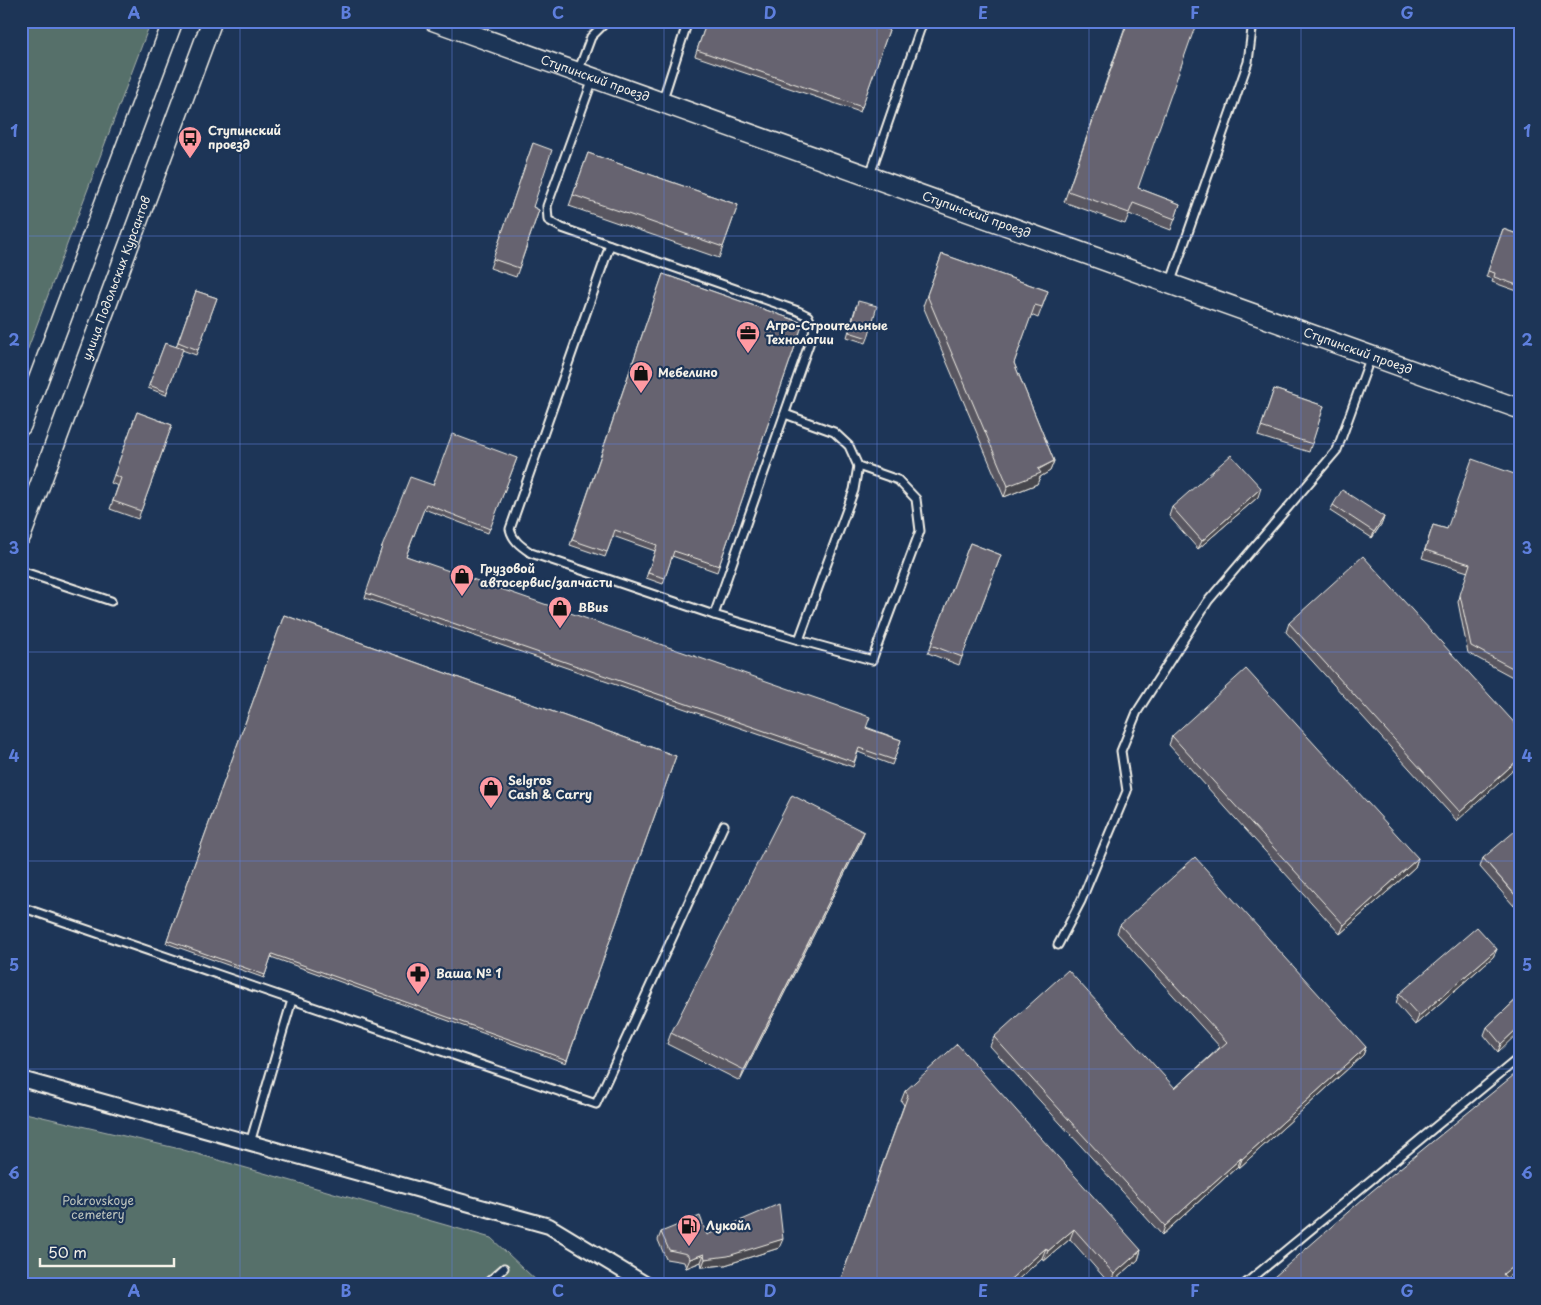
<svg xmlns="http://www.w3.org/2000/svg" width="1541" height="1305" viewBox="0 0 1541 1305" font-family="'Playpen Sans',sans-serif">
  <rect width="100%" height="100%" fill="#1d3557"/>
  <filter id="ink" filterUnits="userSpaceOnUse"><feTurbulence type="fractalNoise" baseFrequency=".02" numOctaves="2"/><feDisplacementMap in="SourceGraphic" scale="10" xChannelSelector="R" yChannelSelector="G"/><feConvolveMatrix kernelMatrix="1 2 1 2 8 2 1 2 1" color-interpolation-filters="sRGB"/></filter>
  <g filter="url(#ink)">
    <g fill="#576f6b" stroke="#a6b0aa">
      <polygon points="21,21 151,21 21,367"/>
      <polygon points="21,1112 180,1149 491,1238 540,1284 21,1284"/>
    </g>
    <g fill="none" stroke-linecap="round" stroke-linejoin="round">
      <g stroke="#f4f1e8" stroke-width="11">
        <g id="lane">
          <polyline points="578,72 591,37 603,25 604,21"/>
          <polyline points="593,79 547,206 548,220 562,228 798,311 808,316 814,330 714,615"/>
          <polyline points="662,102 688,21"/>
          <polyline points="870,175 923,21"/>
          <path d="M 610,245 L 510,529 C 513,541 521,546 531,553 L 714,615 L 799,640 L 854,490 L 858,466 L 849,446 L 834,432 L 785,414"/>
          <polyline points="1170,284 1248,62 1253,21"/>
          <polyline points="21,571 111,601"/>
          <polyline points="799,640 872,660 920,531 916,499 898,480 858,466"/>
          <polyline points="21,907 596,1104 724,825"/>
          <polyline points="1058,945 1081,901 1127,791 1121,751 1137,712 1208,601 1337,450 1371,356"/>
          <polyline points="250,1143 292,1000"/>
          <polyline points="486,1284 504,1268"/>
          <polyline points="1245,1284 1520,1057"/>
        </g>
      </g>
      <g stroke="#f4f1e8" stroke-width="18">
        <polyline id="street" points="21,1079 549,1226 645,1284"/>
      </g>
      <g stroke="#f4f1e8" stroke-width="22">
        <g id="secondary">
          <path id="s1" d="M 434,21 L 1520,409"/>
          <polyline points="21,426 173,21"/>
          <path id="s2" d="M 21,536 L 212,21"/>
        </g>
      </g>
      <use href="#lane" stroke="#1d3557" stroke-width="7"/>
      <use href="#street" stroke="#1d3557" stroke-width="14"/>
      <use href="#secondary" stroke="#1d3557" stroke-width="19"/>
    </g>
    <g fill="#585660" stroke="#f4f1e8">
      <polygon points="707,21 889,30 860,112 695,56"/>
      <polygon points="1127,21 1138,188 1180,204 1171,230 1129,214 1125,224 1064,202"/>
      <polygon points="533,143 533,207 539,210 516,277 490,268"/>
      <polygon points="588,153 738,205 719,258 569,206"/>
      <polygon points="1503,229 1520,235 1520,292 1492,282 1493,279 1486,277"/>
      <polygon points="942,254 1048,291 1038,318 1031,315 1014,363 1054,461 1050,471 1040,477 1037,484 1004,497 923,306"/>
      <polygon points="663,274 803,323 717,572 672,556 663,584 646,578 655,551 613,536 605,557 570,545"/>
      <polygon points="196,291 217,298 196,355 182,350 166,395 148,388 165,343 176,347"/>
      <polygon points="856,306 868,338 866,343 847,337"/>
      <polygon points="1274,389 1324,406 1309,452 1258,436"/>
      <polygon points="137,412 172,425 138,519 110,509 118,486 111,483"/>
      <polygon points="517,458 488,533 424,509 406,556 901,740 892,765 858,752 853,767 365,598 382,547 433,485"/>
      <polygon points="1520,476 1520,681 1468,653 1458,602 1468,572 1422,558 1433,525 1447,529"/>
      <polygon points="1258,497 1198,549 1169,516 1172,507"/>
      <polygon points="1333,505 1384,517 1382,523 1372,538 1330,511"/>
      <polygon points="970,543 1001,555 959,665 928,653"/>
      <polygon points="284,615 676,756 566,1063 271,957 264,978 166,943"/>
      <polygon points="1289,623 1520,729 1457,821 1286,632"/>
      <polygon points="1172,736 1418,858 1415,867 1340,934 1169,745"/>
      <polygon points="860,843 740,1081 667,1044 671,1033"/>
      <polygon points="1483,858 1520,901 1514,906 1480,867"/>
      <polygon points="1120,925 1366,1047 1363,1055 1239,1168 1238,1166 1162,1235 990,1046 994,1037 1175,1088 1220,1047 1117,933"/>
      <polygon points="1497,949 1493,957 1415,1025 1396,1003 1399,994"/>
      <polygon points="1520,996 1498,1052 1484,1035 1487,1027"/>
      <polygon points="905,1091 1141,1250 1138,1260 1110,1284 1070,1239 1044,1261 1042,1258 1013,1284 839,1284 904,1105 901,1101"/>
      <polygon points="661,1232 707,1235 779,1248 725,1265 702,1267 701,1262 686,1268 684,1262 666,1259 658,1240"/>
    </g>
    <g fill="#47464e" stroke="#f4f1e8">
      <polygon points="1054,461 1050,471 1040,477 1037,484 1004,497 1008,486"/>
      <polygon points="1261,488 1258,497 1198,549 1202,541"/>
      <polygon points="1384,517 1382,523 1372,538 1374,532"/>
      <polygon points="1520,758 1520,764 1457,821 1460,812"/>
      <polygon points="864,832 860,843 740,1081 744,1070"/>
      <polygon points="1418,858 1415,867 1340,934 1344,925"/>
      <polygon points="1520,895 1520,901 1514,906 1517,897"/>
      <polygon points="1497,949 1493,957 1415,1025 1419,1016"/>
      <polygon points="1520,1026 1520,1031 1498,1052 1501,1044"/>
      <polygon points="1366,1047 1363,1055 1239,1168 1242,1159"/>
      <polygon points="1241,1158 1238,1166 1162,1235 1165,1226"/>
      <polygon points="1074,1229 1070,1239 1044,1261 1048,1251"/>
      <polygon points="783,1239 779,1248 725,1265 702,1267 705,1259"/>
      <polygon points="1046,1248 1042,1258 1013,1284 1005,1284"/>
      <polygon points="1141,1250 1138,1260 1110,1284 1114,1274"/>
      <polygon points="704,1254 701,1262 686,1268 690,1259"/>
      <polygon points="1520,1261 1520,1268 1500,1283 1503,1274"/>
    </g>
    <g fill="#666470" stroke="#f4f1e8">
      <polygon points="707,21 862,21 889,30 862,107 697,50"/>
      <polygon points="1128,21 1197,21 1138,188 1180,204 1175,219 1133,203 1129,213 1068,191"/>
      <polygon points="533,143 552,150 533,207 539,210 519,268 493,259"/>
      <polygon points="588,153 738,205 723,247 573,195"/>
      <polygon points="1503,229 1520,235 1520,286 1494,277 1495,273 1488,271"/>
      <polygon points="942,254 1048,291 1042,307 1035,305 1014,363 1054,461 1038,469 1041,473 1008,486 927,295"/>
      <polygon points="663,274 803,323 719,566 674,551 665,578 648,573 657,545 615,530 607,552 572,540"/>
      <polygon points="196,291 217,298 198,350 178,342"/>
      <polygon points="858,301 877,306 868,338 849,332"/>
      <polygon points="165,343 183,349 167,392 149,385"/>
      <polygon points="1274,389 1324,406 1312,444 1261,427"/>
      <polygon points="137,412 172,425 141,511 113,501 121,478 114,475"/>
      <polygon points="452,434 517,458 490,529 426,504 406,556 870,717 866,728 901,740 894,760 859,748 854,762 366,593 382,547 410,477 433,485"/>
      <polygon points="1231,455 1261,488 1202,541 1172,507"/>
      <polygon points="1472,459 1520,476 1520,672 1471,646 1460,595 1470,564 1425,550 1433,525 1447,529"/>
      <polygon points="1342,490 1384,517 1374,532 1333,505"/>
      <polygon points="970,543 1001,555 962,657 931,645"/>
      <polygon points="1363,556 1520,729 1520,758 1460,812 1289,623"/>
      <polygon points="284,615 676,756 567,1060 272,954 265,975 167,940"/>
      <polygon points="1246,669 1418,858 1344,925 1172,736"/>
      <polygon points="792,795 864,832 744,1070 671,1033"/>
      <polygon points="1515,831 1520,836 1520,895 1517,897 1483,858"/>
      <polygon points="1195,857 1366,1047 1242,1159 1241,1158 1165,1226 994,1037 1068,970 1175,1088 1227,1042 1120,925"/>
      <polygon points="1477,927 1497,949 1419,1016 1399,994"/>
      <polygon points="1520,996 1520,1026 1501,1044 1487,1027"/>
      <polygon points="957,1044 1141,1250 1114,1274 1074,1229 1048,1251 1046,1248 1005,1284 839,1284 908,1095 905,1091"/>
      <polygon points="1520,1070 1520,1261 1503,1274 1511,1284 1266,1284 1372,1191"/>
      <polygon points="779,1204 783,1239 728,1256 705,1259 704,1254 690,1259 687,1254 669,1250 661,1232 700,1216 707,1235"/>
    </g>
  </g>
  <path fill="none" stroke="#5e7fdd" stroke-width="1" stroke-opacity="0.55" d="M 240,21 L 240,1284M 452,21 L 452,1284M 664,21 L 664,1284M 877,21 L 877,1284M 1089,21 L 1089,1284M 1301,21 L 1301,1284M 21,236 L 1520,236M 21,444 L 1520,444M 21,652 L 1520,652M 21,861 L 1520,861M 21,1069 L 1520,1069"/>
  <defs>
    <g id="bus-pin" transform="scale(1.25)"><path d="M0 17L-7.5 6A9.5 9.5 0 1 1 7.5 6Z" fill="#ff9aa2" stroke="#1d3557"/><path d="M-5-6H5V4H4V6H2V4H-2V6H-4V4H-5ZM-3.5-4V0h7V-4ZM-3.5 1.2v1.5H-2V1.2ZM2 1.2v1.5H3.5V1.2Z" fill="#111"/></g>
    <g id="office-pin" transform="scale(1.25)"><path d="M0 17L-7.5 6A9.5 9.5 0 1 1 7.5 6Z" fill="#ff9aa2" stroke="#1d3557"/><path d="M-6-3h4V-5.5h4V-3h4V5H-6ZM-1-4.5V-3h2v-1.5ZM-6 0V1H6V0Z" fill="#111"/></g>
    <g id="shop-pin" transform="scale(1.25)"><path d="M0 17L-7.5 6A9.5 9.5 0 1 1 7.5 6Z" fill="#ff9aa2" stroke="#1d3557"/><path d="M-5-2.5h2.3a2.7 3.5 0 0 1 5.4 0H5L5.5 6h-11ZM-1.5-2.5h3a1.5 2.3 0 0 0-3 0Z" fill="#111"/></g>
    <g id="pharmacy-pin" transform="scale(1.25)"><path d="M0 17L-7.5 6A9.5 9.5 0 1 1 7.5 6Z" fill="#ff9aa2" stroke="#1d3557"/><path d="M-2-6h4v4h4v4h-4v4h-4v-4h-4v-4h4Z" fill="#111"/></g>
    <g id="fuel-pin" transform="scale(1.25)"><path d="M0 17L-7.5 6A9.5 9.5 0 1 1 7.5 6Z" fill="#ff9aa2" stroke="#1d3557"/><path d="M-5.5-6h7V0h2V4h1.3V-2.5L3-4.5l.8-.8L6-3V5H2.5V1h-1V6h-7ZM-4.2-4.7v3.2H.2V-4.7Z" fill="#111"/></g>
  </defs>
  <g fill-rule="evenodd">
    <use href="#bus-pin" x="190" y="138"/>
    <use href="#office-pin" x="748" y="333"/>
    <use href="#shop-pin" x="641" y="373"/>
    <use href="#shop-pin" x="462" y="576"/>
    <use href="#shop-pin" x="560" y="608"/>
    <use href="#shop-pin" x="491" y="788"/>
    <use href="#pharmacy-pin" x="418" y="974"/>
    <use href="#fuel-pin" x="689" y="1226"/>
  </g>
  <g text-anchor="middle" stroke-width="4.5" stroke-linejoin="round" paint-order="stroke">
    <g font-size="12" fill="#f4f1e8" stroke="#1d3557">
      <text dy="4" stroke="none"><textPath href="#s1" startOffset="171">Ступинский проезд</textPath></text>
      <text dy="4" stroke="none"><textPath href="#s1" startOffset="576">Ступинский проезд</textPath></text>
      <text dy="4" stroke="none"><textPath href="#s2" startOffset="275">улица Подольских Курсантов</textPath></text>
      <text dy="4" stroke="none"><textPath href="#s1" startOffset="981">Ступинский проезд</textPath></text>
    </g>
    <g font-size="12" font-weight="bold" fill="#f4f1e8" stroke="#1d3557" text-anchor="start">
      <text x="208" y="135">Ступинский<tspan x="208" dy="14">проезд</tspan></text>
      <text x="766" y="330">Агро-Строительные<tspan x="766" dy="14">Технологии</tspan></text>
      <text x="658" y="377">Мебелино</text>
      <text x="480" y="573">Грузовой<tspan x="480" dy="14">автосервис/запчасти</tspan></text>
      <text x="578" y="612">BBus</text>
      <text x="508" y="785">Selgros<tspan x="508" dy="14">Cash &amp; Carry</tspan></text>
      <text x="436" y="978">Ваша № 1</text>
      <text x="706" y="1230">Лукойл</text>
    </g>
    <g font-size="12" fill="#bdc4bc" stroke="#1d3557">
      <text x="98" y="1205">Pokrovskoye<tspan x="98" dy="14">cemetery</tspan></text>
    </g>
  </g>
  <rect width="1541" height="1305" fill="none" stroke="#1d3557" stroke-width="55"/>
  <path d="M40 1258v8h134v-8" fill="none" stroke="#f4f1e8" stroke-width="2.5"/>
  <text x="48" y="1258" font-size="15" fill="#f4f1e8" stroke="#1d3557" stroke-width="4" paint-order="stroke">50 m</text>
  <rect x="28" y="28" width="1486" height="1250" fill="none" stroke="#5e7fdd" stroke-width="2"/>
  <g font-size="16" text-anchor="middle" font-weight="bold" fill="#5e7fdd">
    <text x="134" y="19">A</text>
    <text x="346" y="19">B</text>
    <text x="558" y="19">C</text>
    <text x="770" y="19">D</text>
    <text x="983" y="19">E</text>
    <text x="1195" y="19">F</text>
    <text x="1407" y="19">G</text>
    <text x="14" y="137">1</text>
    <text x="1527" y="137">1</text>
    <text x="14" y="346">2</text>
    <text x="1527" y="346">2</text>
    <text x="14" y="554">3</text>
    <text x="1527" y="554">3</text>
    <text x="14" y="762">4</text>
    <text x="1527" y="762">4</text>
    <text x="14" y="971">5</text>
    <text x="1527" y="971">5</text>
    <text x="14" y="1179">6</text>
    <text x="1527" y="1179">6</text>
    <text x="134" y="1297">A</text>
    <text x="346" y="1297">B</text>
    <text x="558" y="1297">C</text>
    <text x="770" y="1297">D</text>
    <text x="983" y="1297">E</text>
    <text x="1195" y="1297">F</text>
    <text x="1407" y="1297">G</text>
  </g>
</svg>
